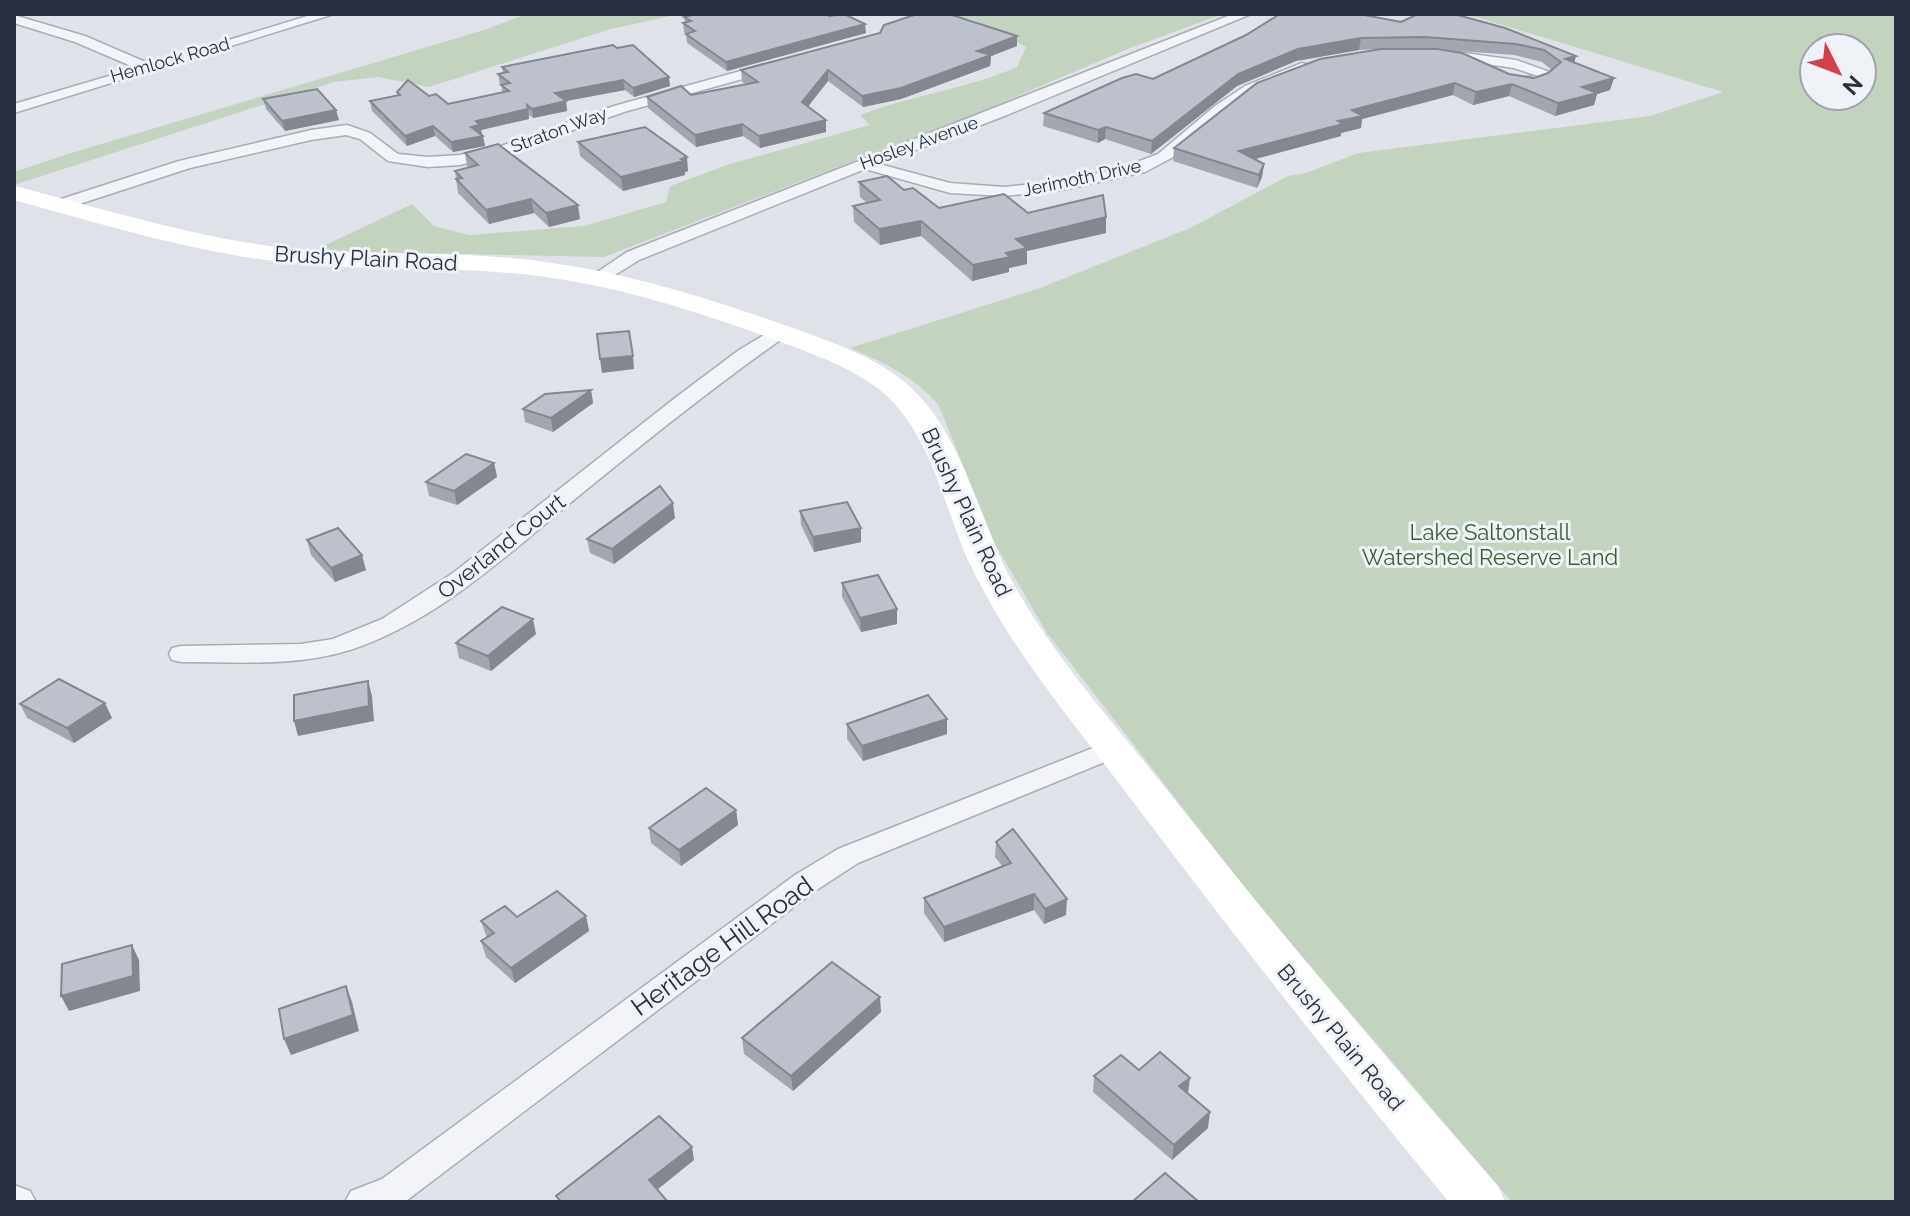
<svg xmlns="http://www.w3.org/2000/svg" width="1910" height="1216" viewBox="0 0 1910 1216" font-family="Raleway,sans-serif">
  <rect width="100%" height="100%" fill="#dfe3e9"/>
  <g fill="#c4d3c0" fill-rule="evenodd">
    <polygon points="527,14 680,14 611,29 429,87 378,77 334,82 14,185 14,172 71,153 484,30"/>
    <path d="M 939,14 L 1223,14 L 1130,48 L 976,114 L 604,257 L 313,251 L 412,204 L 434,226 L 469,235 L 584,226 L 666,202 L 670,186 L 730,164 L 870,125 L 860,115 C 912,95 967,89 1017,67 L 1026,47 L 974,20 Z"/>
    <path d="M 1466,14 L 1896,14 L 1896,1202 L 1512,1202 L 1259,906 L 1047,633 L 995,544 L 939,406 C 917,378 883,362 850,348 L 1040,288 L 1190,228 L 1288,176 L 1306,173 L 1358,153 L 1650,116 L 1723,92 ZM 1814,48 L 1862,48 L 1862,96 L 1814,96 Z"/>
  </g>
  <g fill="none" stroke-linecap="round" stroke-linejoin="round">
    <g stroke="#a8adb7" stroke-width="3">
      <g id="street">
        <polygon points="314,14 334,14 14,113 14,104 136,68 75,42 14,23 14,15 85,36 150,64"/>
        <polygon points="1233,14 1251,14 1002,117 879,164 950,183 1004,187 1062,181 1121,168 1158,154 1215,106 1245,86 1302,63 1314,66 1245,98 1177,155 1145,172 1062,190 1004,196 950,193 865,169 639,260 602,283 596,284 587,279 627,252"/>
        <polygon points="1442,50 1516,60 1555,74 1547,83 1514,84 1514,78 1538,76 1514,68 1437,57 1435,54"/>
        <polygon points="773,62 780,66 778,69 624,112 511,152 460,165 428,167 388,161 360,139 346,135 311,140 190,168 61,210 53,205 55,201 179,161 311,130 347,125 370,133 398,154 428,157 460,155 501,146 614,106"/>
        <path d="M 779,326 L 788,332 L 786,336 C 713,387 644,443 575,499 C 506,556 436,622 350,650 C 295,667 237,662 181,662 L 172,660 L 169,654 L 172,648 L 181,646 L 301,644 L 333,639 L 382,619 L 453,573 L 675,398 L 739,350 Z"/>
        <polygon points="1113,740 1122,743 1126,749 1122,755 858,863 815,891 406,1201 345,1202 351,1191 382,1179 795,875 838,849"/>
        <polygon points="14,1185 30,1191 36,1202 14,1202"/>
      </g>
    </g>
    <use href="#street" fill="#f2f4f7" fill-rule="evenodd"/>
    <path fill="#fff" fill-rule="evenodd" d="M 14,186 C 102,208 188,236 278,247 C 355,256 432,251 510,258 C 603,266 694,293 781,324 C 818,337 855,349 888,370 C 961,415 974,513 1013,583 C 1054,657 1111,720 1163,785 C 1271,922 1383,1055 1498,1186 L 1505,1202 L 1449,1202 C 1342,1073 1238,941 1137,807 C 1093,748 1046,692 1007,631 C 992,607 978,582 966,556 C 940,494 926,415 864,379 C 831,359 794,347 759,334 C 678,305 596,280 510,273 C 434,266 358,271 282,262 C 191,252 102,224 14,200 Z"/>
  </g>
  <g fill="#a2a6af" fill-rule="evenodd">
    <path d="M 1454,14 L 1614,78 L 1610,90 L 1597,94 L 1594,105 L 1555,116 L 1509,96 L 1473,105 L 1453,95 L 1362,119 L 1361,128 L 1341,133 L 1341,136 L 1255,159 L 1264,164 L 1262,177 L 1257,188 L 1173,161 L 1174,148 L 1379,49 L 1359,50 L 1296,61 L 1237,86 L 1151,154 L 1105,139 L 1098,143 L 1043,126 L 1044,113 L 1153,79 L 1401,22 ZM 1445,50 L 1514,55 L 1542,62 L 1552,70 L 1548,73 L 1534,78 L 1509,74 Z"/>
    <polygon points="684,17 866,33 727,71 687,43 686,34 684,32 683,23 685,23"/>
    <polygon points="1017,46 991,56 990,66 901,99 863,107 828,81 808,106 826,120 826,132 760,148 743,136 696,147 648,108 647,97 691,95 746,84 742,82 741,70"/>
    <polygon points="502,67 670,86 634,97 625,90 566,101 567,111 533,118 529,115 529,119 481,130 485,146 453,152 435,136 407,146 372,111 370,101 398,95 397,92 429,96 448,104 502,93 502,85 500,84 498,74 503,73"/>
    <polygon points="263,99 339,120 285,131 266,109"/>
    <polygon points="578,142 688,171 685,172 685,175 623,191 580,156"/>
    <polygon points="465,153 580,219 549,227 534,213 489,224 458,193 455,171 469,168 467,166"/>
    <polygon points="859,182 904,190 939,208 1106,217 1106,233 1027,251 1027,264 1009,268 1009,272 972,281 921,236 880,245 854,222 853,206 867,203 860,197"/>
    <polygon points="591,390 593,403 553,432 525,422 523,409"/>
    <polygon points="494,463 497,477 457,505 429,496 426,482"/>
    <polygon points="800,511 861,528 861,542 814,552 801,525"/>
    <polygon points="675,518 614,564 590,553 587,539"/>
    <polygon points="307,540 366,570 335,582 311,555"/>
    <polygon points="842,583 897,624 861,632 842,597"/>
    <polygon points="536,634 491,671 459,658 456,643"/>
    <polygon points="20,704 112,718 74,743 27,718"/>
    <polygon points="847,724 947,734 863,761 847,739"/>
    <polygon points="736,810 738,825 681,866 651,843 649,828"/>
    <polygon points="996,842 1066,915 1044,924 1034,910 944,942 924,913 924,898 1002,866 995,857"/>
    <polygon points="586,916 589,931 515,983 486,957 481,941 487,938 481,921 517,917"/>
    <polygon points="881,1012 793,1091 744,1054 742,1038"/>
    <polygon points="1139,1070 1188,1093 1208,1128 1172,1160 1093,1092 1094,1076"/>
  </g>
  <g fill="#84878f">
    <polygon points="865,24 866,33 727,71 726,62"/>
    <polygon points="1017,36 1017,46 991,56 990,66 901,99 863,107 862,96"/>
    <polygon points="1361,38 1359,50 1296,61 1237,86 1151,154 1152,141 1238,74 1298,49"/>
    <polygon points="1576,56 1573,68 1565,59"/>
    <polygon points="828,70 828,81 803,113 802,102"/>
    <polygon points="669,77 670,86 634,97 633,88"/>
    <polygon points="1614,78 1610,90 1597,94 1594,105 1555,116 1558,103 1582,87"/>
    <polygon points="623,80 625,90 566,101 567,111 533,118 532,109 555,93"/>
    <polygon points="1455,83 1453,95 1362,119 1361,128 1341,133 1341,136 1237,164 1239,151 1338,121 1352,110"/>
    <polygon points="1512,84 1509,96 1473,105 1476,92"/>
    <polygon points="528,109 529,119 481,130 482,135 471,127 476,121"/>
    <polygon points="336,110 339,120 285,131 282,121"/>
    <polygon points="826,120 826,132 760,148 759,136"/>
    <polygon points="742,124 743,136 696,147 695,135"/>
    <polygon points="433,126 435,136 407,146 405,136"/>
    <polygon points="1106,127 1105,139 1098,143 1098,130"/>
    <polygon points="483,136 485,146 453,152 451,142"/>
    <polygon points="687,157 688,171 685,172 685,175 623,191 621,177"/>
    <polygon points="1264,164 1262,177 1257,188 1259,175"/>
    <polygon points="531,199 534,213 489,224 486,210"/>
    <polygon points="578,205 580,219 549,227 546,213"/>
    <polygon points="1106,217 1106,233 1027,251 1027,264 1009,268 1009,272 972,281 973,265 1006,253 1016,239"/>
    <polygon points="921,221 921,236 880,245 879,229"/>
    <polygon points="633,356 634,369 602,373 600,359"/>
    <polygon points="591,390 593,403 553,432 551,418"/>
    <polygon points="494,463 497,477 457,505 454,491"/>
    <polygon points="673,503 675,518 614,564 612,549"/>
    <polygon points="861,528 861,542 814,552 813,537"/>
    <polygon points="362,555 366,570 335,582 331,568"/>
    <polygon points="897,609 897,624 861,632 860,618"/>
    <polygon points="533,619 536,634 491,671 488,656"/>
    <polygon points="368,681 372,696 374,721 298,736 294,721"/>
    <polygon points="105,703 112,718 74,743 67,728"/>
    <polygon points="947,719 947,734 863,761 862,746"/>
    <polygon points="736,810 738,825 681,866 679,850"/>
    <polygon points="1034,894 1034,910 944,942 944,927"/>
    <polygon points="1067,899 1066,915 1044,924 1045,909"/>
    <polygon points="586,916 589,931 515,983 511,968"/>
    <polygon points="132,945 139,960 140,991 69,1011 61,996"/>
    <polygon points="346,986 352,1002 359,1031 291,1055 284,1039"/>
    <polygon points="880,997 881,1012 793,1091 791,1076"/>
    <polygon points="1190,1078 1188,1093 1179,1086"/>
    <polygon points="1210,1112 1208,1128 1172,1160 1174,1145"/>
    <polygon points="692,1147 694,1160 652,1194 649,1180"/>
  </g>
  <g fill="#bcc1cc" stroke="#84878f" stroke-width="2">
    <polygon points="696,14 826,14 829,16 844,14 865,24 726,62 686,34 695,31 683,23 691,21 684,17"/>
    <polygon points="917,14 949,14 1017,36 977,51 991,55 901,88 862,96 828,70 802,102 826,120 759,136 742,124 695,135 647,97 681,86 691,95 758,82 741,70 880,33 884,25"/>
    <polygon points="1280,14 1359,14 1401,22 1418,14 1454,14 1505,28 1576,56 1565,59 1614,78 1582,87 1597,93 1558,103 1512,84 1476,92 1455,83 1352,110 1363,116 1338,121 1343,124 1239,151 1264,164 1259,175 1174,148 1257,83 1320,59 1381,49 1437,49 1462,53 1509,74 1534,78 1548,73 1561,62 1544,50 1516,44 1425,37 1361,38 1298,49 1238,74 1152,141 1106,127 1098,130 1044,113 1122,78 1136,74 1153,79 1246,35"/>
    <polygon points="613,45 617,48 633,45 669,77 633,88 623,80 555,93 566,101 532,109 527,105 528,109 476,121 480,125 471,127 483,136 451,142 433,126 405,136 370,101 400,95 397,92 408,80 429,96 436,94 448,104 509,91 501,85 510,83 498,74 508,72 502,67"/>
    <polygon points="317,89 336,110 282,121 263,99"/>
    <polygon points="645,127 687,157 681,159 684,161 621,177 578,142"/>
    <polygon points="498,144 578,205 546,213 531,199 486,210 456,179 462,178 455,171 478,165 465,153"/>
    <polygon points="887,176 904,190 913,188 939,208 1004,194 1028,213 1103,195 1106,217 1016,239 1027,248 1006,253 1010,257 973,265 921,221 879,229 853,206 880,200 859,182"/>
    <polygon points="629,331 633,356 600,359 597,334"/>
    <polygon points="591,390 551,418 523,409 545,394"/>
    <polygon points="466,454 494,463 454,491 426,482"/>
    <polygon points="660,486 673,503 612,549 587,539"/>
    <polygon points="847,502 861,528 813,537 800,511"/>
    <polygon points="338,528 362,555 331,568 307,540"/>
    <polygon points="878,575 897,609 860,618 842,583"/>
    <polygon points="502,607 533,619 488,656 456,643"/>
    <polygon points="59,679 105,703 67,728 20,704"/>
    <polygon points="368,681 369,706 294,721 294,695"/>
    <polygon points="928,695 947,719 862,746 847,724"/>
    <polygon points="706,788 736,810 679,850 649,828"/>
    <polygon points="1013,829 1067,899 1045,909 1034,894 944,927 924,898 1011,863 996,842"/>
    <polygon points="557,891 586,916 511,968 481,941 494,933 481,921 505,906 517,917"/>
    <polygon points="132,945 133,976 61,996 62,964"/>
    <polygon points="832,962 880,997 791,1076 742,1038"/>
    <polygon points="346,986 353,1015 284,1039 279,1009"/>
    <polygon points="1160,1052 1190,1078 1179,1086 1210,1112 1174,1145 1094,1076 1121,1055 1139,1070"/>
    <polygon points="659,1116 692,1147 649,1180 668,1202 561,1202 556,1196"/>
    <polygon points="1165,1173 1199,1202 1132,1202"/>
  </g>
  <g text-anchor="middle" stroke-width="6" stroke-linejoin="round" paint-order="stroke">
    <g font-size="18" fill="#272f41" stroke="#eff2f7">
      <text transform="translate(170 60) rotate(-16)" y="6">Hemlock Road</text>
      <text transform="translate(559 130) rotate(-20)" y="6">Straton Way</text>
      <text transform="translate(919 143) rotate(-20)" y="6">Hosley Avenue</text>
      <text transform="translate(1082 178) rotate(-12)" y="6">Jerimoth Drive</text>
    </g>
    <g font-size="22" fill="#272f41" stroke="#eff2f7">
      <text transform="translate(366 258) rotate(3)" y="8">Brushy Plain Road</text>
      <text transform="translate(967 512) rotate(65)" y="8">Brushy Plain Road</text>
      <text transform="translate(501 546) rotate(-38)" y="8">Overland Court</text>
      <text transform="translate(1341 1037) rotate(50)" y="8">Brushy Plain Road</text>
    </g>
    <g font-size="22" fill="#395e34" stroke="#eff2f7">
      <text x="1490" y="540">Lake Saltonstall<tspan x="1490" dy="25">Watershed Reserve Land</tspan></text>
    </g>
    <g font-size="26" fill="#272f41" stroke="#eff2f7">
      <text transform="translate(722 946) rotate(-36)" y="9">Heritage Hill Road</text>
    </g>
  </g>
  <rect width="1910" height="1216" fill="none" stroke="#272f41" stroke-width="32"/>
  <g transform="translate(1838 72) rotate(132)"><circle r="38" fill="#eff2f7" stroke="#9fa4ae" stroke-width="2"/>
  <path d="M0-6L14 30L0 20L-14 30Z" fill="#d43f4c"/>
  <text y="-12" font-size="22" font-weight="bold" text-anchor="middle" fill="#272f41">N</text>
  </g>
</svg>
